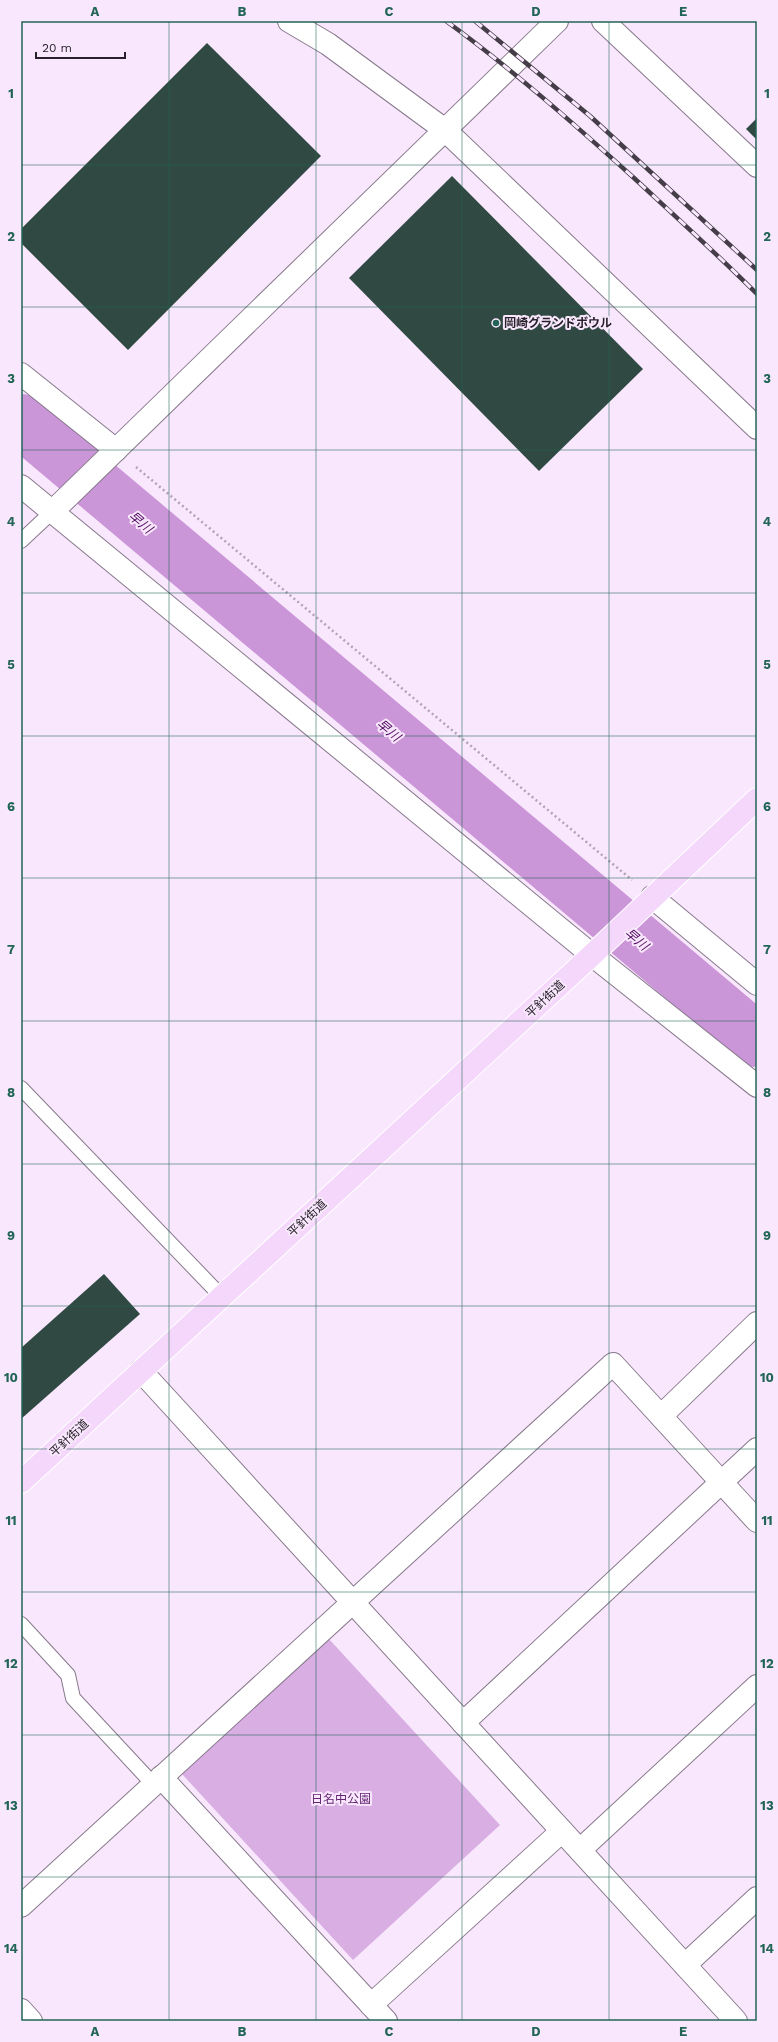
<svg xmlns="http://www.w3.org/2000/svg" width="778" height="2042" viewBox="0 0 778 2042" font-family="'Work Sans','Noto Sans JP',sans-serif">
  <rect width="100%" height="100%" fill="#f9e8fd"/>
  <polygon fill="#d8aee3" points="329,1639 500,1825 353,1960 182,1774"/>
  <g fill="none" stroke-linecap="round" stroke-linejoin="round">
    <polyline stroke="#cb96d8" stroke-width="54" points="21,421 757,1040"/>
  </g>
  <g fill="#304942">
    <polygon points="207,43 321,156 128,350 21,243 21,229"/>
    <polygon points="757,118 757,140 746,129"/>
    <polygon points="452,176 643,369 539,471 349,278"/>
    <polygon points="104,1274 140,1314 21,1419 21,1348"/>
  </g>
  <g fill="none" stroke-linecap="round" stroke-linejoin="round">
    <g stroke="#88798c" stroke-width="16">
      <g id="service">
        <polyline points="21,541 52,512"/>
        <polyline points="21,1088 222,1297"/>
        <polyline points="21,1624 68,1675 73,1698 153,1784"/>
      </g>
    </g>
    <g stroke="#88798c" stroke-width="24">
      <g id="minor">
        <polyline points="289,21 328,44 445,130 757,428"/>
        <polyline points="603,21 757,166"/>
        <polyline points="21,374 116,450"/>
        <polyline points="21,486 592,955 757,1086"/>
        <polyline points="52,512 557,21"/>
        <polyline points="652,897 757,984"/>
        <polyline points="141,1371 736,2021"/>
        <polyline points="661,1416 757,1323"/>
        <polyline points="463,1723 757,1449"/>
        <polyline points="161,1777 386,2021"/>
        <polyline points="580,1850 757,1686"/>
        <polyline points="21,1906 613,1364 757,1521"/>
        <polyline points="685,1965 757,1898"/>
        <polyline points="371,2005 562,1831"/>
        <polyline points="21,2010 31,2021"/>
      </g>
    </g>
    <g stroke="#fff" stroke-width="24">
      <polyline id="primary" points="21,1482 592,955 757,799"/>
    </g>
    <polyline stroke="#b1a3b4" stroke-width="2.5" stroke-dasharray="2 3" stroke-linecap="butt" points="136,467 632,880"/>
    <use href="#service" stroke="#fff" stroke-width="14"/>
    <use href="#minor" stroke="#fff" stroke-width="22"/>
    <use href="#primary" stroke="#f4d7fb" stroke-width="22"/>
    <g stroke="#453d47" stroke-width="4.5">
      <g id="rail">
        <path d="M 446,21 C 512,69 573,123 634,178 C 675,216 717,254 757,294"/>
        <polyline points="475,21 590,116 757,270"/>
      </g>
    </g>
    <use href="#rail" stroke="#f9e8fd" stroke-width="3" stroke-dasharray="9" stroke-linecap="butt"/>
  </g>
  <path fill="none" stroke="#226556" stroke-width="1" stroke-opacity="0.55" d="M 169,21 L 169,2021M 316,21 L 316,2021M 462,21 L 462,2021M 609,21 L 609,2021M 21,165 L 757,165M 21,307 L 757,307M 21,450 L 757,450M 21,593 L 757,593M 21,736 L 757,736M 21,878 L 757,878M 21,1021 L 757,1021M 21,1164 L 757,1164M 21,1306 L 757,1306M 21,1449 L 757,1449M 21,1592 L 757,1592M 21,1735 L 757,1735M 21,1877 L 757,1877"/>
  <circle fill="#226556" stroke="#f9e8fd" stroke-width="1.5" cx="496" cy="323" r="4"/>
  <g text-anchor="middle" stroke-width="4" stroke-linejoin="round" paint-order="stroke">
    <g font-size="12" font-weight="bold" fill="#272129" stroke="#f9e8fd" text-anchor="start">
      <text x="504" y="327">岡崎グランドボウル</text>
    </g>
    <g font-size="12" fill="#272129" stroke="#f9e8fd">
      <text transform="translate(545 999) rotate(-43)" y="4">平針街道</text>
      <text transform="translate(307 1218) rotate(-43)" y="4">平針街道</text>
      <text transform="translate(69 1438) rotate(-43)" y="4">平針街道</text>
    </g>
    <g font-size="12" fill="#652473" stroke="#f9e8fd">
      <text x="341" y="1803">日名中公園</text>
    </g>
    <g font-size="13" font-style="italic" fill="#510d5f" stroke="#f9e8fd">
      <text transform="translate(141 522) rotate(40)" y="5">早川</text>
      <text transform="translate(389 730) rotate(40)" y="5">早川</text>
      <text transform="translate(637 939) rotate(40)" y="5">早川</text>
    </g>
  </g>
  <rect width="778" height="2042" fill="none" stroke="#f9e8fd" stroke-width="44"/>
  <path d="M36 52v6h89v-6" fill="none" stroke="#272129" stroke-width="2"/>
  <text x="42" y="52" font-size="12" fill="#272129" stroke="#f9e8fd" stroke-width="3" paint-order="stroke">20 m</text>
  <rect x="22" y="22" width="734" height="1998" fill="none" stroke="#226556" stroke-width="1.5"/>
  <g font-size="13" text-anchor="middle" font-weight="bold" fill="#226556">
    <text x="95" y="16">A</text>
    <text x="242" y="16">B</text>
    <text x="389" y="16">C</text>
    <text x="536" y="16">D</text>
    <text x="683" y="16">E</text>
    <text x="11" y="98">1</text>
    <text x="767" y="98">1</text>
    <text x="11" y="241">2</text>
    <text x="767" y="241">2</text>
    <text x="11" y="383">3</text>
    <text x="767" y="383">3</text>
    <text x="11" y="526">4</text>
    <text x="767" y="526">4</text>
    <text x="11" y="669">5</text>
    <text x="767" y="669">5</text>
    <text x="11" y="811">6</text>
    <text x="767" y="811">6</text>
    <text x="11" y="954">7</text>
    <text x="767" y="954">7</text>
    <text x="11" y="1097">8</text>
    <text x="767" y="1097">8</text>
    <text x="11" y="1240">9</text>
    <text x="767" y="1240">9</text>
    <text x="11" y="1382">10</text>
    <text x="767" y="1382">10</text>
    <text x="11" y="1525">11</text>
    <text x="767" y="1525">11</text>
    <text x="11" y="1668">12</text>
    <text x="767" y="1668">12</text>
    <text x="11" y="1810">13</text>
    <text x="767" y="1810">13</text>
    <text x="11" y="1953">14</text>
    <text x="767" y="1953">14</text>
    <text x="95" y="2036">A</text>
    <text x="242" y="2036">B</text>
    <text x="389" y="2036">C</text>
    <text x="536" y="2036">D</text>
    <text x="683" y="2036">E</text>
  </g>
</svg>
